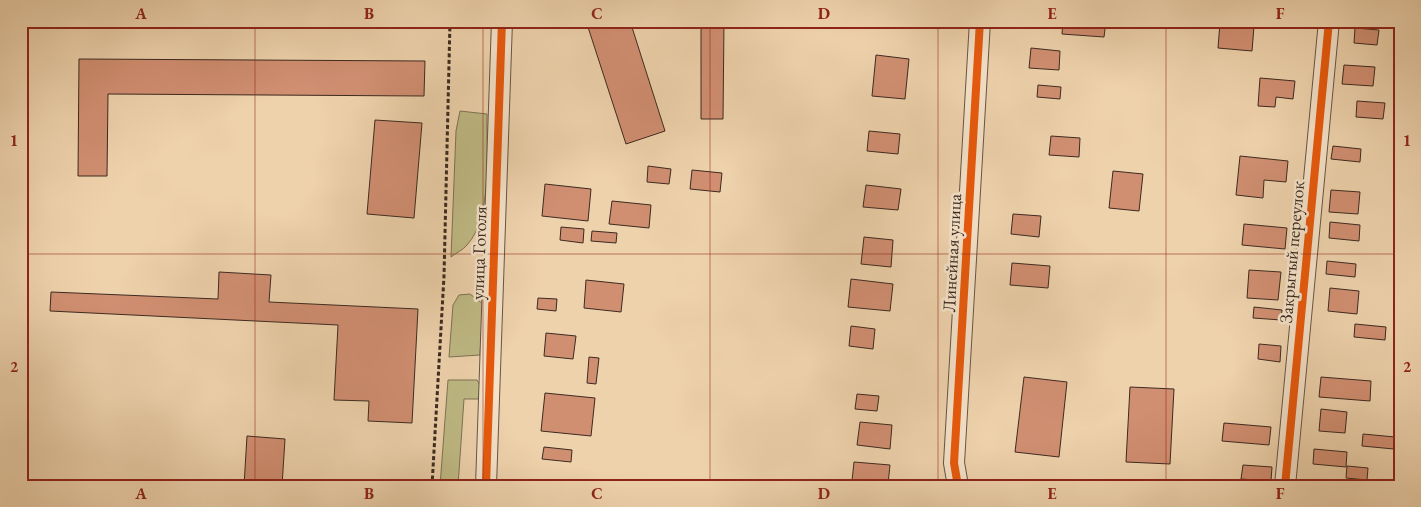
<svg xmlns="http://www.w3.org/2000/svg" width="1421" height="507" viewBox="0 0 1421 507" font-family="'EB Garamond',serif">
  <rect width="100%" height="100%" fill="#eed2ac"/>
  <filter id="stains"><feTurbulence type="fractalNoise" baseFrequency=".004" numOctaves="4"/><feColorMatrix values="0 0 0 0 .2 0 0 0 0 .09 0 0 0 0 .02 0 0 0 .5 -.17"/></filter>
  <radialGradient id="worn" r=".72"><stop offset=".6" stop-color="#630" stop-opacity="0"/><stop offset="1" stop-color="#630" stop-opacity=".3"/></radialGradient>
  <g fill="#bfba85" stroke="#7e7252">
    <path d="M 460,111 L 487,114 C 486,150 493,217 467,245 C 463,250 456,253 451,257 L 456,131 Z"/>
    <polygon points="470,294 483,304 480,355 449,357 453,305 459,295"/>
    <polygon points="448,380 477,380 481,387 478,399 464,399 458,486 440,486"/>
  </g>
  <g fill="#d18f72" stroke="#3c2a20">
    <polygon points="586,21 630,21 665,131 626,144"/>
    <polygon points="701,21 724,21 723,119 701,119"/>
    <polygon points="852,21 889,21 888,27 852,24"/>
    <polygon points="1063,21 1106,21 1104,37 1062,34"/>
    <polygon points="1220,23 1254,26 1252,51 1218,48"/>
    <polygon points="1355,28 1379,30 1377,45 1354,43"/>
    <polygon points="1031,48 1060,51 1059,70 1029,68"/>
    <polygon points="876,55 909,59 905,99 872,96"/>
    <polygon points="79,59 425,61 424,96 108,94 107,176 78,176"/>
    <polygon points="1344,65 1375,67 1373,86 1342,84"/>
    <polygon points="1260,78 1295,81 1293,99 1276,97 1275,107 1258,106"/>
    <polygon points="1038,85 1061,87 1060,99 1037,97"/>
    <polygon points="1357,101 1385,103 1383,119 1356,117"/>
    <polygon points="375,120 422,123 414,218 367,214"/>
    <polygon points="869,131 900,134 898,154 867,151"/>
    <polygon points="1051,136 1080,138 1079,157 1049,155"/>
    <polygon points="1333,146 1361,149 1360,162 1331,159"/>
    <polygon points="1240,156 1288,161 1286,182 1264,180 1263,198 1236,195"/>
    <polygon points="648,166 671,169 669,184 647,182"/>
    <polygon points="692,170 722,173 720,192 690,189"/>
    <polygon points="1113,171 1143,174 1139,211 1109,208"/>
    <polygon points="545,184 591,189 588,221 542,216"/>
    <polygon points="866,185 901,189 898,210 863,207"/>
    <polygon points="1331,190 1360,192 1358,214 1329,212"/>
    <polygon points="612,201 651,205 649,228 609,224"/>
    <polygon points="1013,214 1041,216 1039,237 1011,234"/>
    <polygon points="1330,222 1360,225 1359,241 1329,238"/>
    <polygon points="1244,224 1287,228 1285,249 1242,245"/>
    <polygon points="561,227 584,229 583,243 560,240"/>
    <polygon points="592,231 617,233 616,243 591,241"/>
    <polygon points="864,237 893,240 891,267 861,264"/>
    <polygon points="1327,261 1356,264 1355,277 1326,274"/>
    <polygon points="1012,263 1050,266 1048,288 1010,285"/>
    <polygon points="1249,270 1281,272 1278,300 1247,298"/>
    <polygon points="219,272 271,275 269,302 418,309 412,423 368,421 369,401 334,400 338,325 50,311 51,292 218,299"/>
    <polygon points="851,279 893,284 890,311 848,307"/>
    <polygon points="586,280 624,284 621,312 584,308"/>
    <polygon points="1330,288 1359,291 1357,314 1328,311"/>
    <polygon points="538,298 557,299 556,311 537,309"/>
    <polygon points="1254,307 1282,310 1281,320 1253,318"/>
    <polygon points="1355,324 1386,327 1385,340 1354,337"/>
    <polygon points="851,326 875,329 873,349 849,346"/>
    <polygon points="546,333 576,336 573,359 544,356"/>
    <polygon points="1259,344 1281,346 1280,362 1258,359"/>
    <polygon points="589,357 599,358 596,384 587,383"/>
    <polygon points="1024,377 1067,382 1059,457 1015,452"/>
    <polygon points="1321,377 1371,381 1370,401 1319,397"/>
    <polygon points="1130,387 1174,389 1170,464 1126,462"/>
    <polygon points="545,393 595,398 591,436 541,431"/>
    <polygon points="857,394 879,396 877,411 855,409"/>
    <polygon points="1321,409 1347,412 1345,433 1319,431"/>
    <polygon points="860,422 892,425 890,449 857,445"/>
    <polygon points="1224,423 1271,427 1269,445 1222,441"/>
    <polygon points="1363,434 1395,437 1394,449 1362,446"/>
    <polygon points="247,436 285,439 282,486 244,486"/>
    <polygon points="544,447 572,450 571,462 542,459"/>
    <polygon points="1314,449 1347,452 1346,467 1313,464"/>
    <polygon points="854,462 890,465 888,484 852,481"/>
    <polygon points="1243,465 1272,467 1271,481 1241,479"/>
    <polygon points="1347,466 1368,468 1367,480 1346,478"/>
    <polygon points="366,481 409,484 409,486 366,486"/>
    <polygon points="543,481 561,483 561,486 543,486"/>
  </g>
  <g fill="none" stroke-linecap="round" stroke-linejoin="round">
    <g stroke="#685443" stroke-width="22">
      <g id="street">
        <polyline points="486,486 502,21"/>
        <polyline points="958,486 954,463 980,21"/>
        <polyline points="1285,486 1329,21"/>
      </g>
    </g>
    <polyline stroke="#3c2a20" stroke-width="3" stroke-dasharray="4 2.5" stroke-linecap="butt" points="432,486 444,276 450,21"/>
    <use href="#street" stroke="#f4e2c9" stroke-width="20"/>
    <g stroke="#f4e2c9" stroke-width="11">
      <g id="cycleway">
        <polyline points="486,486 502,21"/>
        <polyline points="958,486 954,463 980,21"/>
        <polyline points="1285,486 1329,21"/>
      </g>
    </g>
    <use href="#cycleway" stroke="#e8590c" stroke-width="8"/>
  </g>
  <path fill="none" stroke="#8f2418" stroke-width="1" stroke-opacity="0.55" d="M 255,21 L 255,486M 483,21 L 483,486M 710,21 L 710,486M 938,21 L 938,486M 1166,21 L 1166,486M 21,254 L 1400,254"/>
  <g text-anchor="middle" stroke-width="5" stroke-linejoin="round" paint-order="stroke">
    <g font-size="18" fill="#3c2a20" stroke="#f4e2c9">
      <text transform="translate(1292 252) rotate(-85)" y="6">Закрытый переулок</text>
      <text transform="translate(479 253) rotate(-88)" y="6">улица Гоголя</text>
      <text transform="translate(952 253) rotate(-87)" y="6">Линейная улица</text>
    </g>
  </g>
  <rect width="1421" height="507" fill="none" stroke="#eed2ac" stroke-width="55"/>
  <rect x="28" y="28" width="1366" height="452" fill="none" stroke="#8f2418" stroke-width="2"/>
  <g font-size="16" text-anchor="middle" font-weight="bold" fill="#8f2418">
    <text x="141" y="19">A</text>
    <text x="369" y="19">B</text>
    <text x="597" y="19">C</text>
    <text x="824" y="19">D</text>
    <text x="1052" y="19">E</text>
    <text x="1280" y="19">F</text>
    <text x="14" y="146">1</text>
    <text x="1407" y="146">1</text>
    <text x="14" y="372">2</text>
    <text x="1407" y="372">2</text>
    <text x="141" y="499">A</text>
    <text x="369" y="499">B</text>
    <text x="597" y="499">C</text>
    <text x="824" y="499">D</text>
    <text x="1052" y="499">E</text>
    <text x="1280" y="499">F</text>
  </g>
  <rect width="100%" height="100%" filter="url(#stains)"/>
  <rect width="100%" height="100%" fill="url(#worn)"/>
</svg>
